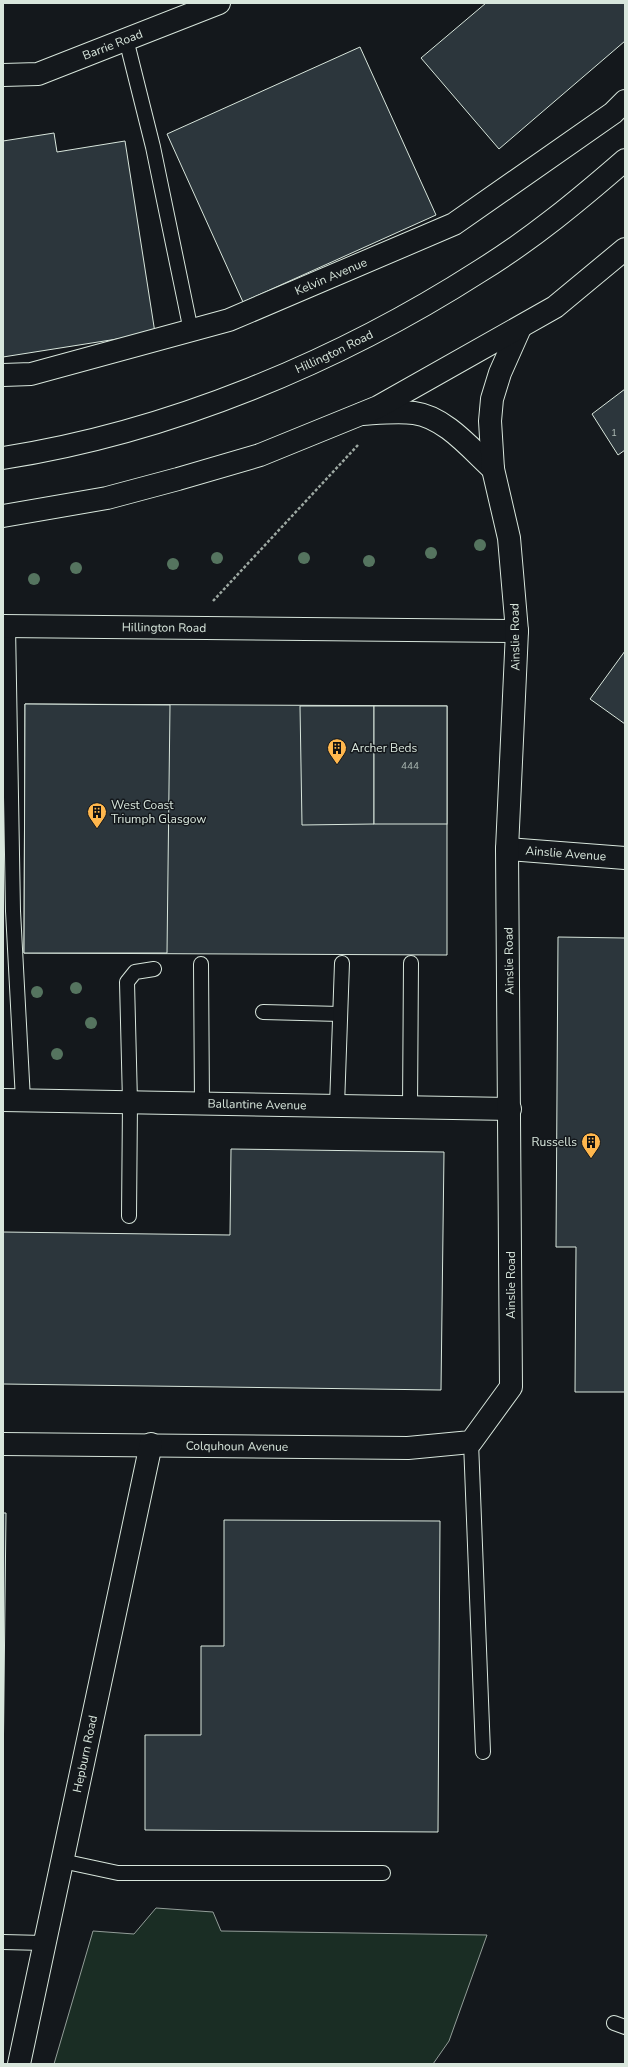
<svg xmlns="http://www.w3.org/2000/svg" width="628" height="2067" viewBox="0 0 628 2067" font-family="'Nunito Sans',sans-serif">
  <rect width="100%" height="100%" fill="#14181c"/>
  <polygon fill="#1a2d24" stroke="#939e99" points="156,1908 213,1912 221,1931 487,1935 449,2041 433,2064 54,2064 93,1931 134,1934"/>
  <g fill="#2c363c" stroke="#d8e6dc">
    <polygon points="486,3 625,3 625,41 499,149 421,58"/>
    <polygon points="360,47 436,215 243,302 167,134"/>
    <polygon points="54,133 57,152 125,141 155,333 3,357 3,141"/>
    <polygon points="625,389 625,450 618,455 592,414"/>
    <polygon points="625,651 625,724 590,699"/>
    <polygon points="25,704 447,706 447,955 24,953"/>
    <polygon points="25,704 170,705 167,953 24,953"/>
    <polygon points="300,706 374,706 374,824 302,825"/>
    <rect x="374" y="706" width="73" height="118"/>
    <polygon points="558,937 625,938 625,1392 575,1392 576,1247 556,1247"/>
    <polygon points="231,1149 444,1152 441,1390 3,1384 3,1232 230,1235"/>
    <polygon points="3,1513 6,1513 3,1779"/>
    <polygon points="224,1520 440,1521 438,1832 145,1830 145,1735 201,1735 201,1646 224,1646"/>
  </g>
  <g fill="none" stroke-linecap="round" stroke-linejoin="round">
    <g stroke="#d8e6dc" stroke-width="16">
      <g id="lane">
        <polyline points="126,39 153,147 191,331"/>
        <polyline points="8,626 13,911 23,1100"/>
        <polyline points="201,964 202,1103"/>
        <polyline points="263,1012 340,1014"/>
        <polyline points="337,1106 342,963"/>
        <polyline points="410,1108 411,963"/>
        <polyline points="129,1216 130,1102 127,982 135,972 154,969"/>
        <polyline points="471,1442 483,1752"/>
        <polyline points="62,1861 118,1873 383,1873"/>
        <polyline points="3,1942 44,1943"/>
        <polyline points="614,2023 625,2027"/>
      </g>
    </g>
    <g stroke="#d8e6dc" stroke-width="24">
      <g id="street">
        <path id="s1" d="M 3,75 L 38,74 L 219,3"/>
        <path id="s2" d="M 3,375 L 31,374 L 229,320 L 454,224 L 613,113 L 625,101"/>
        <path d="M 362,414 C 379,413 397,411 414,413 C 445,417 471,449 493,469"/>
        <path id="s3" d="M 3,626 L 517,631"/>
        <path id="s4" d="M 507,849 L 625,858"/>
        <path id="s5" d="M 3,1100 L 510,1109"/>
        <path id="s6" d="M 3,1444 L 408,1448 L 471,1442 L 511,1387 L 507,849 L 517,631 L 509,538 L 493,469 L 490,421 L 492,399 L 500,373 L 520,328"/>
        <path id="s7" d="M 19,2064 L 151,1444"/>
      </g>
    </g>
    <g stroke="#d8e6dc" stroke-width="24">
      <g id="primary">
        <path id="s8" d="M 3,458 C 170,432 338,362 480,271 C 532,239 579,200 625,160"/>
        <polyline points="3,516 107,498 178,479 260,455 378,407 555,307 625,249"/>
      </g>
    </g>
    <polyline stroke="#9da8a2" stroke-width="2.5" stroke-dasharray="3 2" stroke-linecap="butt" points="213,601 358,445"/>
    <use href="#lane" stroke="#14181c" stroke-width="14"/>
    <use href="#street" stroke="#14181c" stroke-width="22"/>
    <use href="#primary" stroke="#14181c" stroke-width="22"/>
  </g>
  <g fill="#55745f">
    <circle cx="480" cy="545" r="6"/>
    <circle cx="431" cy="553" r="6"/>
    <circle cx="217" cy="558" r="6"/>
    <circle cx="304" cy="558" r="6"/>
    <circle cx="369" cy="561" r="6"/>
    <circle cx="173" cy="564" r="6"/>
    <circle cx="76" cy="568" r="6"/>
    <circle cx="34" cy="579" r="6"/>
    <circle cx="76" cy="988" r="6"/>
    <circle cx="37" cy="992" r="6"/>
    <circle cx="91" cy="1023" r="6"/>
    <circle cx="57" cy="1054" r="6"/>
  </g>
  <defs>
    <g id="building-pin" transform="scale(1)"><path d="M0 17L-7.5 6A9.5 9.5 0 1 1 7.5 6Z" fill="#ffb74d" stroke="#14181c"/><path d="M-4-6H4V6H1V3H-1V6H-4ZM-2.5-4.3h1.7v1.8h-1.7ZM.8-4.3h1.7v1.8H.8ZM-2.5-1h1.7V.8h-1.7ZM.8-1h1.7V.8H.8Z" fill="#111"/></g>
  </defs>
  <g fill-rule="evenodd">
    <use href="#building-pin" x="337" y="748"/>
    <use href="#building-pin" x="97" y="812"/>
    <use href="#building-pin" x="591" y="1142"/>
  </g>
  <g text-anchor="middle" stroke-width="3" stroke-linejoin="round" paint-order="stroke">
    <g font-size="10" fill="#adbab4">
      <text x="614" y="436">1</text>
      <text x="410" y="769">444</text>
    </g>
    <g font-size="12" fill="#d8e6dc" stroke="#14181c">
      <text dy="4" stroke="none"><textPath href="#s1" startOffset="115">Barrie Road</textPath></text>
      <text dy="4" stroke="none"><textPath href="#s2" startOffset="344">Kelvin Avenue</textPath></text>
      <text dy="4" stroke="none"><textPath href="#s8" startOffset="349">Hillington Road</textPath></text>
      <text dy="4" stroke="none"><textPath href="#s3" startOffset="161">Hillington Road</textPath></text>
      <text transform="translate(515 637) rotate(-91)" y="4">Ainslie Road</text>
      <text dy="4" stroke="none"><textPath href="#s4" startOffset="59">Ainslie Avenue</textPath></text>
      <text transform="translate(509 961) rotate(-91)" y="4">Ainslie Road</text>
      <text dy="4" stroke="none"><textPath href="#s5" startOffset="254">Ballantine Avenue</textPath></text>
      <text transform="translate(511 1285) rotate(-90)" y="4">Ainslie Road</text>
      <text dy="4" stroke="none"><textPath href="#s6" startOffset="234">Colquhoun Avenue</textPath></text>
      <text dy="4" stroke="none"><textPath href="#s7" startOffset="317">Hepburn Road</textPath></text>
    </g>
    <g font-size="12" fill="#d8e6dc" stroke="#14181c" text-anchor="start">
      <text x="351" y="752">Archer Beds</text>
      <text x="111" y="809">West Coast<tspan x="111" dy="14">Triumph Glasgow</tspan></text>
      <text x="577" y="1146" text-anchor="end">Russells</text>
    </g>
  </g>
  <rect width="628" height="2067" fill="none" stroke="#d8e6dc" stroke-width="8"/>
</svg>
